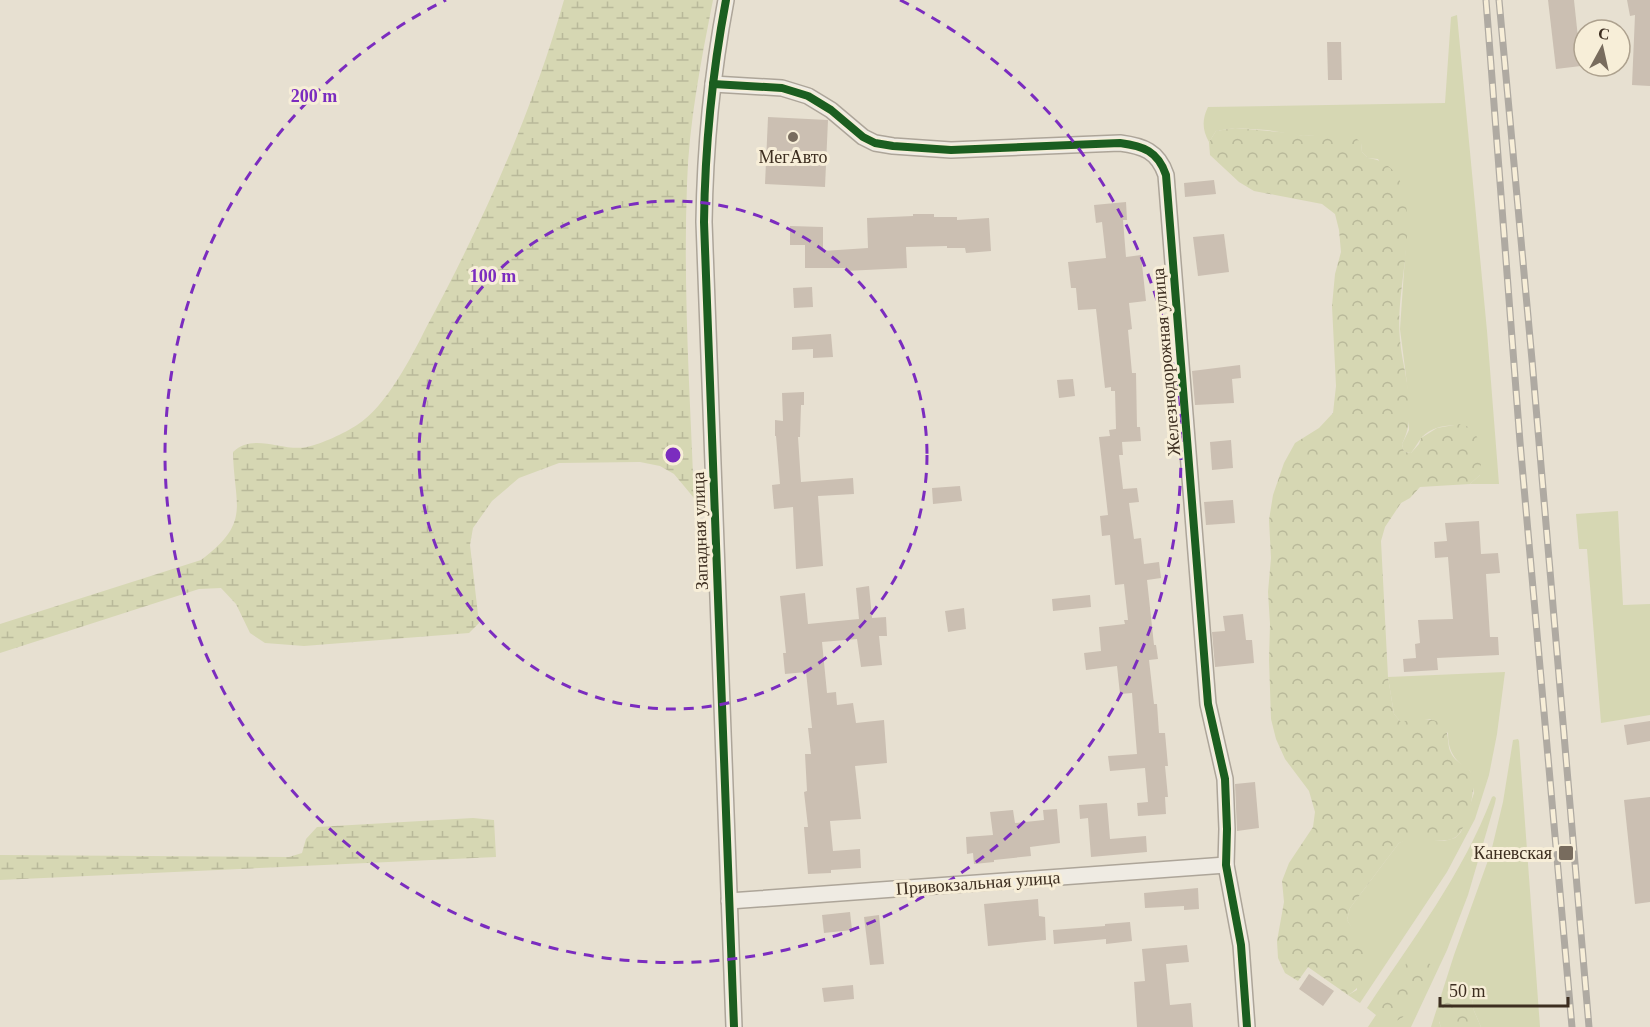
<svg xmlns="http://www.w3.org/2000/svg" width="1650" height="1027" viewBox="0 0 1650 1027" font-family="Georgia,serif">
  <defs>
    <pattern id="forest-crowns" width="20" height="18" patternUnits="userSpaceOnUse" patternTransform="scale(1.5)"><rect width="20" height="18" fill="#d6d7b3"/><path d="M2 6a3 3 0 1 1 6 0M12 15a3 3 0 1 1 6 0" fill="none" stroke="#b9b99a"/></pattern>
    <pattern id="wetland-marsh" width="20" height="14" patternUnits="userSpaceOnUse" patternTransform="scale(1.5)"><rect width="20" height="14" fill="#d6d7b3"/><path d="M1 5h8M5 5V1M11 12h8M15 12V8" fill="none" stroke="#b9b99a"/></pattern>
  </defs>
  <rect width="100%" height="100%" fill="#e7e0d1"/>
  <g fill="#d6d7b3">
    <path d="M 1457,15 L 1487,331 L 1499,484 L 1470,484 L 1480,475 L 1469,427 C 1454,423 1433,425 1422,437 C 1418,442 1415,448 1411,453 L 1404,452 L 1402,444 L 1409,430 L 1407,384 L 1400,329 L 1406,242 L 1406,211 L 1378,159 L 1368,158 L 1362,152 L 1361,143 L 1320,135 L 1303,136 L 1267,130 L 1235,128 L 1216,131 L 1209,142 C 1202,130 1202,119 1208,107 L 1445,103 L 1451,17 Z"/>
    <polygon points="1618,511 1623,605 1650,604 1650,715 1601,723 1587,549 1579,549 1576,514"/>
    <path d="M 1505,672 L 1497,734 L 1489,775 L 1475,819 L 1447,872 L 1360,1003 L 1348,995 L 1357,990 L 1353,930 L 1347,920 L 1350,908 L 1399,843 L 1407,839 L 1417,838 L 1444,841 L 1455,838 L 1461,832 L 1474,793 L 1470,771 C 1455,761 1448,752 1448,733 L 1430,719 L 1414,722 L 1400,721 L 1394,714 L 1388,677 Z"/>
    <polygon points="1518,739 1519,741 1540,1027 1481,1027 1472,1006 1473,991 1439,1022 1441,1027 1431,1027 1454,955 1491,852 1503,802 1513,740"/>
    <path d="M 1494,796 L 1496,798 L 1495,803 L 1468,895 L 1447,950 L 1411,1027 L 1368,1027 L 1376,1015 L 1367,1008 C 1412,940 1463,874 1492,797 Z"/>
  </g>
  <g fill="url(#forest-crowns)">
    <path d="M 1235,128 L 1291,133 L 1303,136 L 1338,133 L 1353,135 L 1361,143 L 1362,152 L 1368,158 C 1385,160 1398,171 1403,189 C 1416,237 1395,291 1400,340 C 1403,375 1419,410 1402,444 L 1404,452 L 1411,453 L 1419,444 L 1421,438 L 1437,428 L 1460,424 L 1469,427 L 1477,437 L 1482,450 L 1480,475 L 1470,484 L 1420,487 L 1410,498 L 1401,503 L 1385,527 L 1381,541 L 1388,677 L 1394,714 L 1400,721 C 1413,722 1430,716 1440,723 C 1451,730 1446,743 1451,753 C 1456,763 1464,764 1470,771 C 1479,782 1467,828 1457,836 C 1444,847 1419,833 1399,843 L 1350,908 L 1347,920 C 1352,928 1359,936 1362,945 C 1369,963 1366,985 1348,995 L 1308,967 L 1298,981 L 1285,973 L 1278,958 L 1277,941 L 1284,902 L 1282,881 L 1289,863 L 1313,827 L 1315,812 L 1309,791 L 1285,759 L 1276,739 L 1271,719 L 1269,660 L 1270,624 L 1268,592 L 1271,558 L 1269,520 L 1273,495 L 1284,463 L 1295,443 L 1319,428 L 1333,413 L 1336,386 L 1332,306 L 1335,274 L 1341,252 L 1339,230 L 1335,214 L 1322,204 L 1254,191 L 1239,182 L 1210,155 L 1209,142 L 1216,131 Z"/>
    <path d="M 1414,959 L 1424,959 L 1431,965 L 1432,974 L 1425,986 C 1409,992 1411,1003 1403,1017 L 1395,1022 L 1385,1019 L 1377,1012 C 1374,989 1390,991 1401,975 C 1403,971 1405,966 1407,961 Z"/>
    <path d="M 1458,984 L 1467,985 L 1473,991 L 1472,1006 L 1481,1027 L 1441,1027 C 1434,1011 1444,992 1458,984 Z"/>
  </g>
  <g fill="url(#wetland-marsh)">
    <path d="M 564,0 L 713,0 C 701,61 689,122 687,184 C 683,289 690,394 694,498 L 674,474 L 660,466 L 640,462 L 559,463 L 519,478 L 492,501 L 473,528 L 470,545 L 479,623 L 469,633 L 304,646 L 265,643 L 250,633 L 236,604 L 221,588 L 199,589 L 0,653 L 0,624 L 201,560 C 252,522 234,506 233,452 C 254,432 282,452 307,447 C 321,444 345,433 357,425 C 386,407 412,356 427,326 C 483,222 532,113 564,0 Z"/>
    <polygon points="473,818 494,820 496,857 0,880 0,855 289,857 302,853 306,839 317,827"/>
  </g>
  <g fill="#cbbfb2">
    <polygon points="1548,0 1574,0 1581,66 1556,69"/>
    <polygon points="1627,0 1650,0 1650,86 1632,85 1635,15 1630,16"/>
    <polygon points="1327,42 1341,42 1342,80 1328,80"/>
    <polygon points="768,117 828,120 825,187 765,184"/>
    <polygon points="1214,180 1216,194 1185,197 1184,183"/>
    <polygon points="1126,202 1127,220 1123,220 1126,257 1141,255 1146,301 1129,303 1132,329 1128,330 1132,373 1136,373 1137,427 1140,427 1141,441 1122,442 1123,455 1119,455 1123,489 1137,488 1139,502 1129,503 1134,539 1141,538 1144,564 1159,562 1161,578 1147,580 1154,645 1156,645 1158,659 1149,660 1154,704 1157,704 1159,733 1165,733 1168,766 1165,766 1168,797 1165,797 1166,814 1138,816 1137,803 1148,802 1145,768 1110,771 1108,756 1137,754 1132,693 1120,694 1117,666 1086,670 1084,653 1101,651 1099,627 1125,624 1124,620 1128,620 1124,584 1115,585 1110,535 1102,536 1100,516 1108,515 1099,437 1110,436 1109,430 1116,429 1115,391 1111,391 1111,387 1105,388 1096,309 1078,310 1076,288 1071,288 1068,262 1106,258 1102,222 1096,223 1094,205"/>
    <polygon points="913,214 934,214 934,217 957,217 957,220 989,218 991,251 966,253 965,248 947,248 947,246 906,247 907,268 845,271 845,268 805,268 805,245 790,245 790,226 823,227 823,251 868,248 867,218 913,216"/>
    <polygon points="1224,234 1229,272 1198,276 1193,237"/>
    <polygon points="812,287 813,307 794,308 793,288"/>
    <polygon points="831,334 833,357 813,358 813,349 792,350 792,337"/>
    <polygon points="1240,365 1241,378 1232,379 1234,403 1195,405 1192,371"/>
    <polygon points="1073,379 1075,396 1059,398 1057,380"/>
    <polygon points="804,392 804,405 801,405 800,437 798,437 801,482 853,478 854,494 818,496 823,566 796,569 793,507 774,509 772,485 780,484 776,436 775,436 775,420 783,421 782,393"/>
    <polygon points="1231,440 1233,468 1212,470 1210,442"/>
    <polygon points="960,486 962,501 933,504 932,488"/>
    <polygon points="1233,500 1235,523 1206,525 1204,502"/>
    <polygon points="1479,521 1481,554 1498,553 1500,573 1486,574 1490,637 1498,637 1499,655 1437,658 1438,670 1404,672 1403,659 1416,658 1415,644 1420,643 1418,620 1453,619 1448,557 1435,558 1434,542 1447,541 1445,523"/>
    <polygon points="869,586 872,618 886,617 887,636 879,636 882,665 861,667 857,639 822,642 827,693 836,692 837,705 853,703 856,723 884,720 887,763 855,766 861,819 830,821 833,851 860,849 861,868 831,870 831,873 808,874 804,827 808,827 804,792 807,791 805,754 811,754 808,728 812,728 806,672 785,674 783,653 786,653 780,596 805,593 808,624 859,619 856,588"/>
    <polygon points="1090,595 1091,607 1053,611 1052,599"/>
    <polygon points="964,608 966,629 948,632 945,611"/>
    <polygon points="1243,614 1246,640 1252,640 1254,663 1215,667 1212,632 1225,631 1223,616"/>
    <polygon points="1650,721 1650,741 1627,745 1624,725"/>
    <polygon points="1255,782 1259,828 1237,831 1235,784"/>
    <polygon points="1650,797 1650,902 1635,904 1624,800"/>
    <polygon points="1107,803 1110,839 1146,836 1147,852 1091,857 1088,818 1080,819 1079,805"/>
    <polygon points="1057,809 1060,843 1030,847 1031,856 994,860 994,862 974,864 973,853 967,854 966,837 993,835 990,812 1013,810 1015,823 1044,820 1043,810"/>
    <polygon points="1198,888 1199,909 1184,910 1184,906 1145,908 1144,893"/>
    <polygon points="1038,899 1039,916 1045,917 1046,940 988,946 984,904"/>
    <polygon points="850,912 852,930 824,933 822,915"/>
    <polygon points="879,915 884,964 870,965 864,917"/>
    <polygon points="1130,922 1132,941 1106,944 1106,939 1054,944 1053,930 1105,926 1105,924"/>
    <polygon points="1187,945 1189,962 1166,964 1170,1005 1191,1003 1193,1027 1137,1027 1134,982 1145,981 1142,949"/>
    <polygon points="1309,974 1334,991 1323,1006 1299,989"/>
    <polygon points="853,985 854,999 824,1002 822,988"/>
  </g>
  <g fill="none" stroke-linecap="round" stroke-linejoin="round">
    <g stroke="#ada599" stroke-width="18">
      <g id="minor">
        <path d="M 726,0 C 712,74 705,146 704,222 L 734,1027"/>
        <path d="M 713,84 L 782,88 L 808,96 L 831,110 L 863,137 L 875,143 L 893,146 L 951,150 L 1120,143 C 1143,146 1158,151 1166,175 L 1208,704 L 1225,779 L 1227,829 L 1226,865 L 1241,945 L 1247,1027"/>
        <polyline points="729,901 1226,865"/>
      </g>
    </g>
    <use href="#minor" stroke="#efebe3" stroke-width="15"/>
    <g stroke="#afaaa2" stroke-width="7">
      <g id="rail">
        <polyline points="1486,0 1520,442 1572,1027"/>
        <polyline points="1499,0 1532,360 1589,1027"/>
      </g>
    </g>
    <use href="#rail" stroke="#f7eed8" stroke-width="4.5" stroke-dasharray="14" stroke-linecap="butt"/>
    <g stroke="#f7eed8" stroke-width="11">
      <g id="cycleway">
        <path d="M 726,0 C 712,74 705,146 704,222 L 734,1027"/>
        <path d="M 713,84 L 782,88 L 808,96 L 831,110 L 863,137 L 875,143 L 893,146 L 951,150 L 1120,143 C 1143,146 1158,151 1166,175 L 1208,704 L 1225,779 L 1227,829 L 1226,865 L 1241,945 L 1247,1027"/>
      </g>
    </g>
    <use href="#cycleway" stroke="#1b5e20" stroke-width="8"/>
  </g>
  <g fill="none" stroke="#7b2cbf" stroke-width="3" stroke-dasharray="10 8">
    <circle cx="673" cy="455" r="254"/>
    <path d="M900 0A508 508 0 1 1 446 0"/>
  </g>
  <g fill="#786c5e" stroke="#f7eed8" stroke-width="2">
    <circle cx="793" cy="137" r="6"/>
    <rect x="1558" y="845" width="16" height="16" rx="3"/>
  </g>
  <g text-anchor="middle" stroke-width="6" stroke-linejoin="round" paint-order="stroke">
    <g font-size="18" fill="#3d2e20" stroke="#f7eed8">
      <text x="793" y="163">МегАвто</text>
      <text x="1552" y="859" text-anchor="end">Каневская</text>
    </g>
    <g font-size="18" fill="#3d2e20" stroke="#f7eed8">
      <text transform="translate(1166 362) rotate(-95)" y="6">Железнодорожная улица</text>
      <text transform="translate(700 531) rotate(-92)" y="6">Западная улица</text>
      <text transform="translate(978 883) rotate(-4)" y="6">Привокзальная улица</text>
    </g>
  </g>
  <circle cx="673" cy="455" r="9" fill="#7b2cbf" stroke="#f7eed8" stroke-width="3"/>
  <g font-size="18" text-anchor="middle" font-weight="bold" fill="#7b2cbf" stroke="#f7eed8" stroke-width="6" stroke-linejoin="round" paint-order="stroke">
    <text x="314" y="102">200 m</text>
    <text x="493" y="282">100 m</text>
  </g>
  <g transform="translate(1602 48) rotate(8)"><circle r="28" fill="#f7eed8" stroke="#ada18e" stroke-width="1.5"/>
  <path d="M0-4.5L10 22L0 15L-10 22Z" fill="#786c5e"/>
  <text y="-9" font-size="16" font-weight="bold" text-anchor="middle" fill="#3d2e20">С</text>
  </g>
  <path d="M1440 997v9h128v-9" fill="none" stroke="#3d2e20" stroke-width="3"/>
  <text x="1449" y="997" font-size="18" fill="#3d2e20" stroke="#f7eed8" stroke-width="4.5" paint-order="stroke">50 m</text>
</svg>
